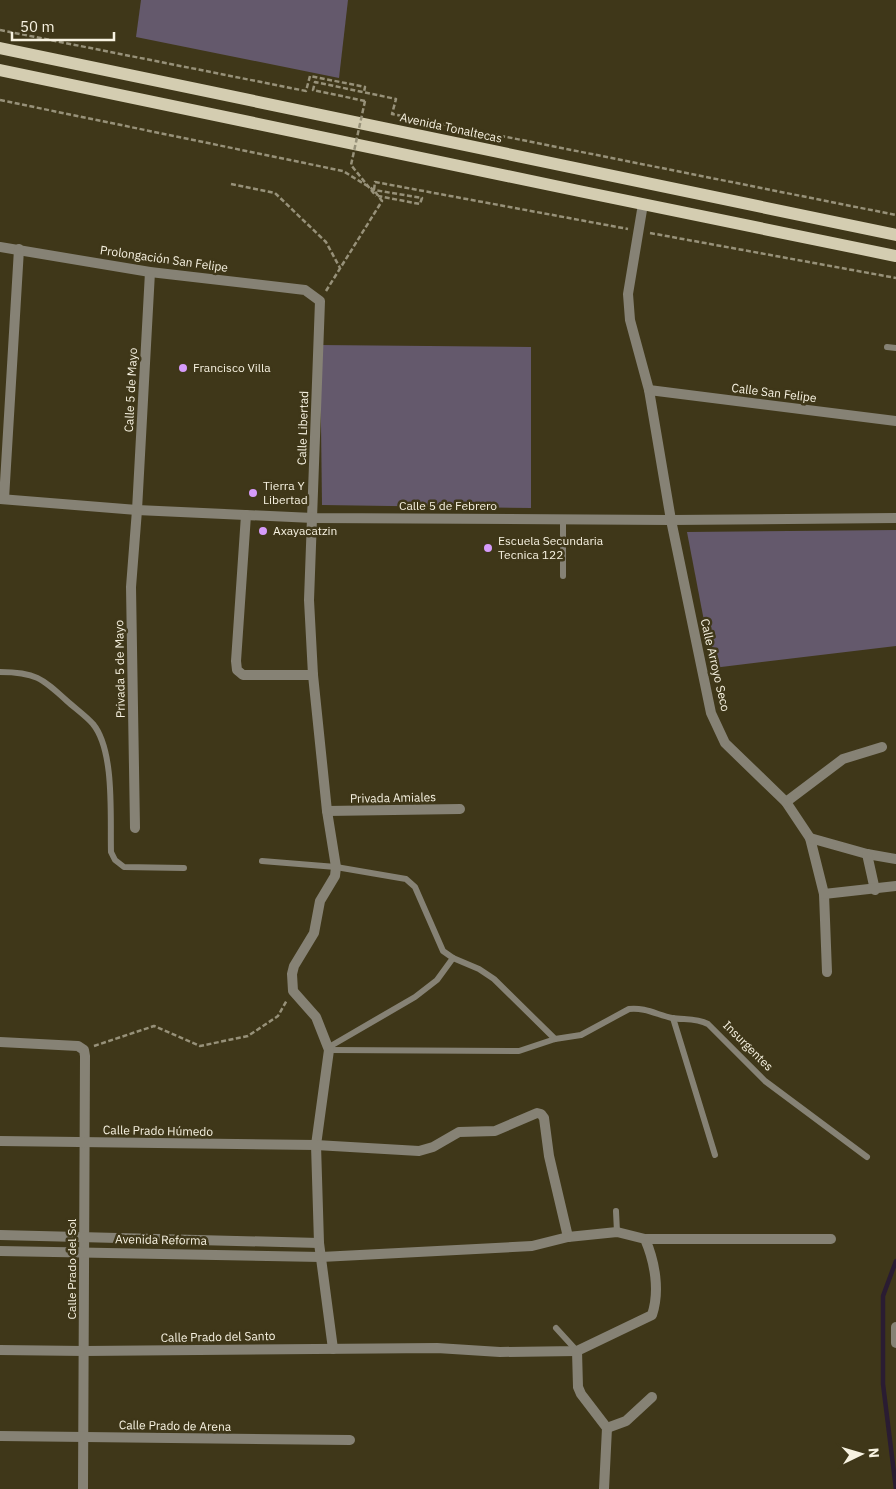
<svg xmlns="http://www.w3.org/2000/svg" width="896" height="1489" viewBox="0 0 896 1489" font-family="'IBM Plex Sans',sans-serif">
  <rect width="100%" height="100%" fill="#3f3719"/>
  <g fill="#64596c">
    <polygon points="141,0 348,0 339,78 136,37"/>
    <polygon points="320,345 531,347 531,508 322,505"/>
    <polygon points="896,530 896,646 713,668 687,532"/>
  </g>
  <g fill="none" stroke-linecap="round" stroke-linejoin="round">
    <polyline stroke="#2a1c32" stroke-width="4.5" points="896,1489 883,1384 883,1296 896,1261"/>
    <g stroke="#979179" stroke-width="2.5" stroke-dasharray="5 2.5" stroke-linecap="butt">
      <polyline points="0,30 306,91 310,76 365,87 364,92"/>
      <polyline points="0,100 343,171 374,190 422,198 420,204 378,196"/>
      <polyline points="365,101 313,90 315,82 396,99 392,114 896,215"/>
      <polyline points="231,184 275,193 326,242 340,268"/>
      <polyline points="650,233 896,278"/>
      <polyline points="326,291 382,201 374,190 375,182 628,229"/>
      <polyline points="94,1046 154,1026 200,1046 248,1036 278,1016 287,1000"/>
    </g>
    <g stroke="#868275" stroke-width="6">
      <polyline points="887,347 896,348"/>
      <polyline points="563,576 563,519"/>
      <path d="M 0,672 C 35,672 42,678 67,701 C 76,709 86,716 93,724 C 115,751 110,817 111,852 L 115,860 L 124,867 L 184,868"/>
      <polyline points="262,861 336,867 406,879 415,887 443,951 453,958 479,969 494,979 555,1039"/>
      <polyline points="673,1018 715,1155"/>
      <polyline points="329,1047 415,997 437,980 453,958"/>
      <path d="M 329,1050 L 519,1051 L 555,1039 L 581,1035 L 629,1009 C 644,1007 658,1015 672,1018 C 684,1020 696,1018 708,1024 L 765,1081 L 867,1157"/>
      <polyline points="616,1211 617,1232"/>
      <polyline points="556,1328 577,1351"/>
    </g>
    <g stroke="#868275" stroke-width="10">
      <polyline points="643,204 628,294 630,320 649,390 671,520 711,713 725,743 786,802 810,838 824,894 827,972"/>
      <polyline points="0,247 150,272 305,290 320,301 309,600 313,675 327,811 336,867 335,876 320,901 314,933 294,966 292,974 293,991 316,1017 329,1050 316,1145 319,1243 333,1349"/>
      <polyline points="649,390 896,421"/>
      <polyline points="0,499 137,510 313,518 671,520 896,518"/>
      <polyline points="4,499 19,249"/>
      <polyline points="246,515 236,661 237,670 243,675 313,675"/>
      <polyline points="786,802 843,759 882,747"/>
      <polyline points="327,811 460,809"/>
      <polyline points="135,828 131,587 137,510 150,272"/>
      <polyline points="810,838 867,854 896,859"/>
      <polyline points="867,854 875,890"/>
      <polyline points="824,894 896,886"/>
      <polyline points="0,1042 78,1046 84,1050 85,1056 83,1489"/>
      <polyline points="0,1141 316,1145 419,1151 433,1147 459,1132 495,1131 537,1113 541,1114 544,1118 549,1156 568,1237"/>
      <polyline points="0,1235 319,1243"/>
      <polyline points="645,1239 831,1239"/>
      <path d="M 0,1251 L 321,1257 L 532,1246 L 568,1237 L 617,1232 L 645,1239 C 655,1262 660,1291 652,1315 L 577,1351 L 500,1352 L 437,1348 L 84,1351 L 0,1350"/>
      <polyline points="896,1327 896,1343"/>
      <polyline points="577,1351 578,1387 581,1394 607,1428 604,1489"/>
      <polyline points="607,1428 626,1421 652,1397"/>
      <polyline points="0,1436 350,1440"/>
    </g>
    <g stroke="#d4cdb1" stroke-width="12">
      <polyline points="0,48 896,235"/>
      <polyline points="0,70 579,191 896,256"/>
    </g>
    <polyline stroke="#979179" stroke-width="2.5" stroke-dasharray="5 2.5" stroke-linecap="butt" points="365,101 351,165 376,196"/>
  </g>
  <g fill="#d69bfa" stroke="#3f3719" stroke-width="2">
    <circle cx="183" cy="368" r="5"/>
    <circle cx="253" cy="493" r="5"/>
    <circle cx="263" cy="531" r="5"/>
    <circle cx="488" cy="548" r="5"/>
  </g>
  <g text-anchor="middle" stroke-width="5" stroke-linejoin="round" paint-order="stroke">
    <g font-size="12" fill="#f7f2e1" stroke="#3f3719">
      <text transform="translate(451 128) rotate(12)" y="4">Avenida Tonaltecas</text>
      <text transform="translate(164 259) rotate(8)" y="4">Prolongación San Felipe</text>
      <text transform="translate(131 390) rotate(-87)" y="4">Calle 5 de Mayo</text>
      <text transform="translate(774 393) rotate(7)" y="4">Calle San Felipe</text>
      <text transform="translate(303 428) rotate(-88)" y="4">Calle Libertad</text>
      <text x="448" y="510">Calle 5 de Febrero</text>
      <text transform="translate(715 665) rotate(77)" y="4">Calle Arroyo Seco</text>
      <text transform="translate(120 669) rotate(-91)" y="4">Privada 5 de Mayo</text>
      <text transform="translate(393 798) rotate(-1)" y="4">Privada Amiales</text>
      <text transform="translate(748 1046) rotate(45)" y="4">Insurgentes</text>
      <text transform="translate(158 1131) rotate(1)" y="4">Calle Prado Húmedo</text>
      <text transform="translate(161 1240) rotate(1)" y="4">Avenida Reforma</text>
      <text transform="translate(72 1269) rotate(-90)" y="4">Calle Prado del Sol</text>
      <text transform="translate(218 1337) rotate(-1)" y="4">Calle Prado del Santo</text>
      <text transform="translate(175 1426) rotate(1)" y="4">Calle Prado de Arena</text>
    </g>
    <g font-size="12" fill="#f7f2e1" stroke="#3f3719" text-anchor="start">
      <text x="193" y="372">Francisco Villa</text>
      <text x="263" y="490">Tierra Y<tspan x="263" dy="14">Libertad</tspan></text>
      <text x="273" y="535">Axayacatzin</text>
      <text x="498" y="545">Escuela Secundaria<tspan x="498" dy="14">Tecnica 122</tspan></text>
    </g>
  </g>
  <g transform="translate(861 1454) rotate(85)" stroke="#3f3719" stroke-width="4" paint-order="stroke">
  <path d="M0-4L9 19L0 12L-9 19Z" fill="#f7f2e1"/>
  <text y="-8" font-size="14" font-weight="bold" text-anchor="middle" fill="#f7f2e1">N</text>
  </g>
  <path d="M12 32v8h102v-8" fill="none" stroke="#f7f2e1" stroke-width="2.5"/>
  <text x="20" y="32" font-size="15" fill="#f7f2e1" stroke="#3f3719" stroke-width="4" paint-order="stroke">50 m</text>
</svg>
